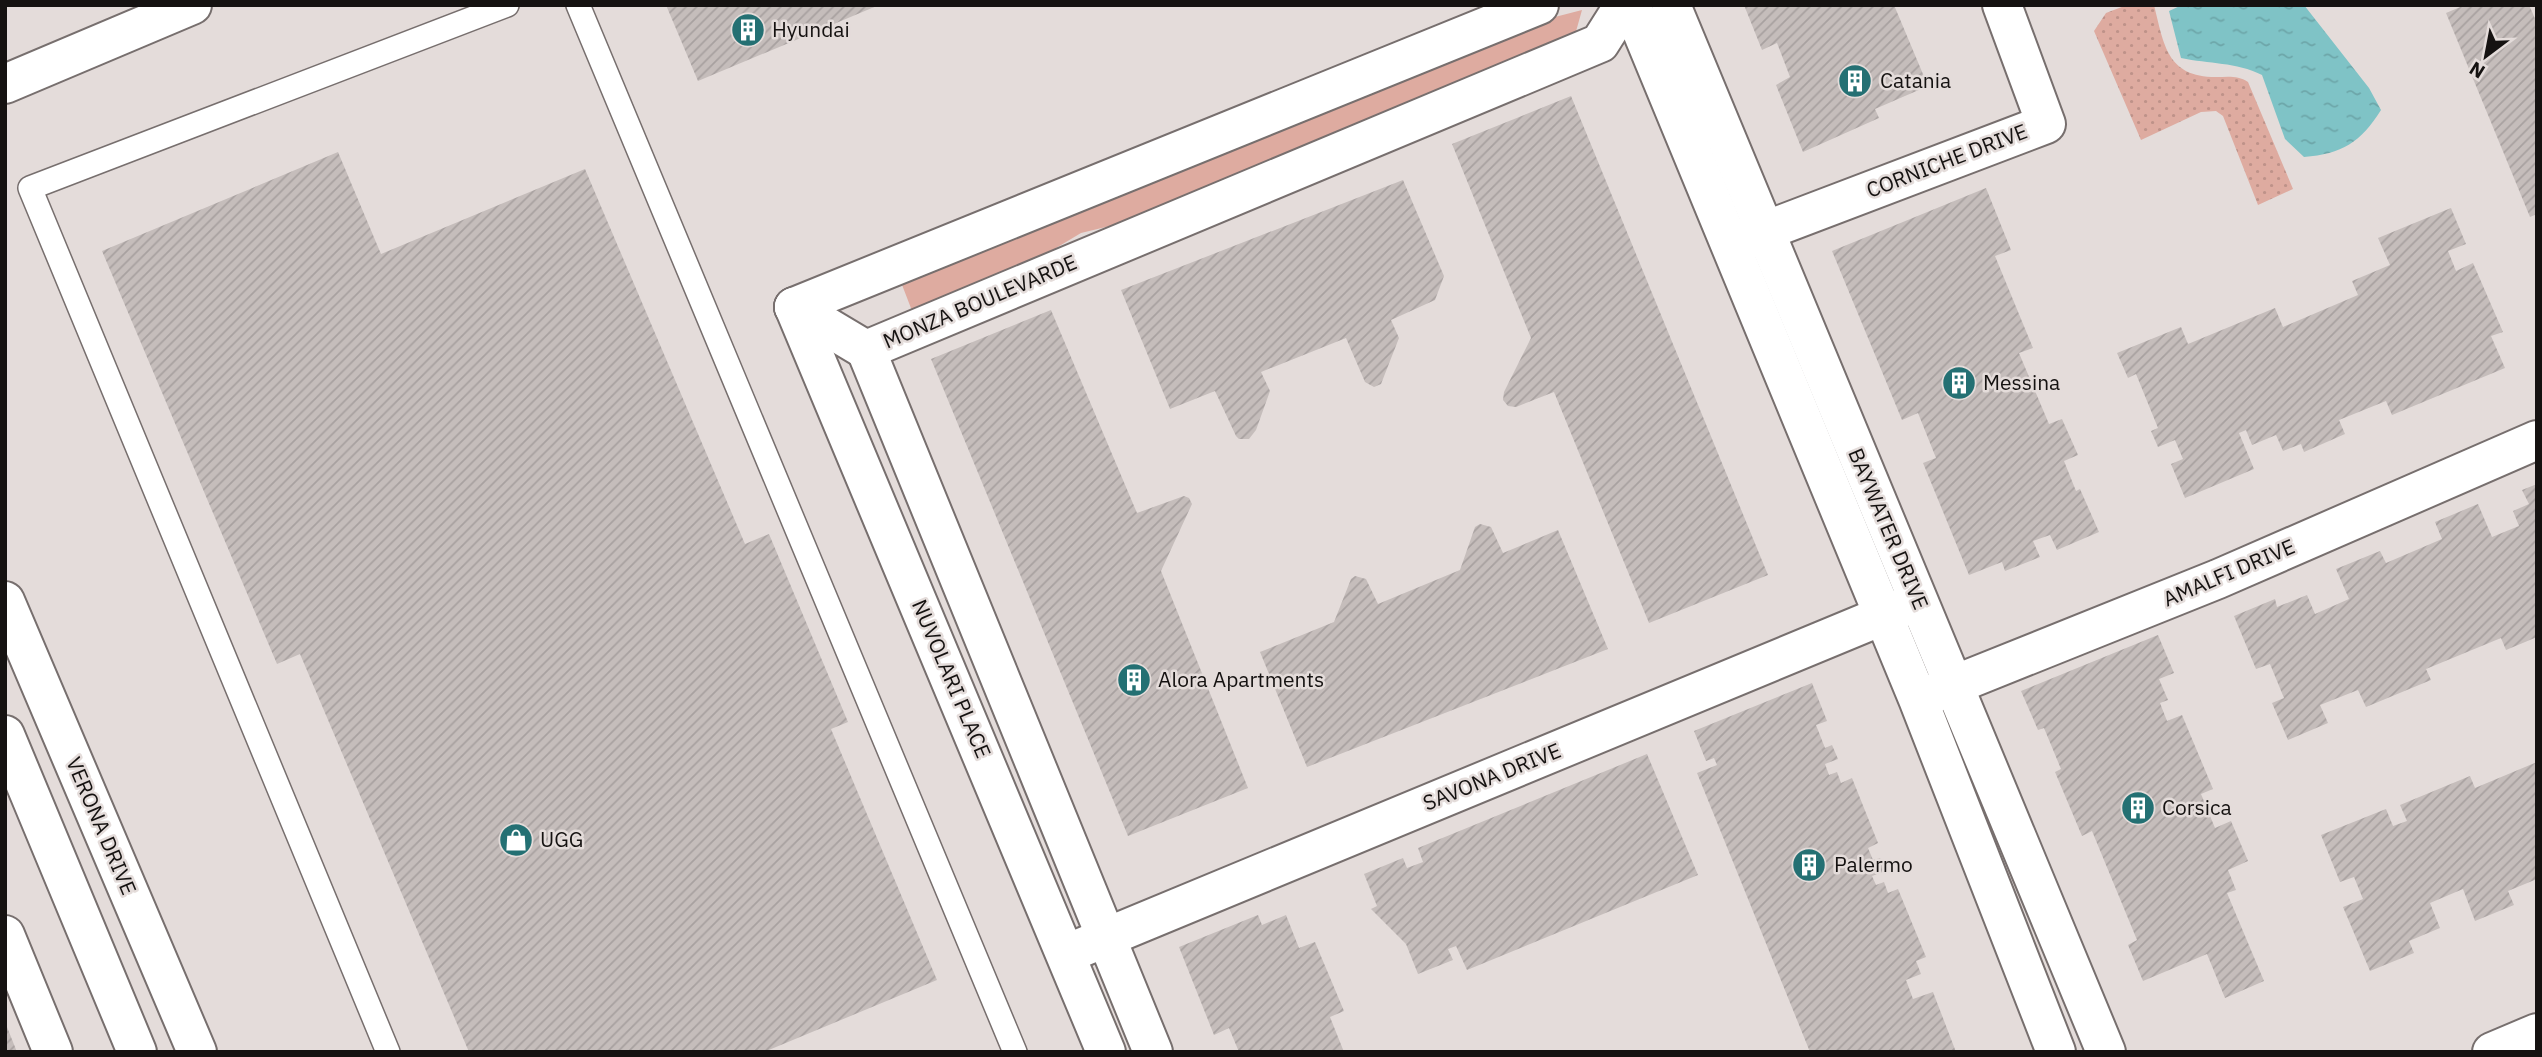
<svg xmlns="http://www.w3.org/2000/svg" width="2542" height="1057" viewBox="0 0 2542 1057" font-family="'IBM Plex Sans',sans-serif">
  <defs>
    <pattern id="grass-dots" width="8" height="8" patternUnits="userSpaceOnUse" patternTransform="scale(1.75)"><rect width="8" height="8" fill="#deaba0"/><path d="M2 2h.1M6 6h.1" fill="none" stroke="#be9289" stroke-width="1.8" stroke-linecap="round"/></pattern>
    <pattern id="water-ripples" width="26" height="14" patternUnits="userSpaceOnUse" patternTransform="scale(1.75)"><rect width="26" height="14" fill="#7fc3c6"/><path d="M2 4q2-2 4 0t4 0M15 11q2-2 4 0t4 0" fill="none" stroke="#6da6a9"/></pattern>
    <pattern id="building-hatch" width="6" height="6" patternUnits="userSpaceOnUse" patternTransform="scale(1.75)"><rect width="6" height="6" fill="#c5bdbb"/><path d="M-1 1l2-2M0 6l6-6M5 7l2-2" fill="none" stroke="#a8a1a0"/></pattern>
  </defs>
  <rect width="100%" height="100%" fill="#e4dcda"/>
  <path fill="url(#grass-dots)" d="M 2127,5 L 2154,5 C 2164,45 2167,77 2216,77 C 2227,77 2238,75 2248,82 L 2293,189 L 2258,205 L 2223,116 L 2216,111 L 2201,112 L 2141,140 L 2094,31 L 2106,13 Z"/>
  <polygon fill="#deaba0" points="1582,10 1575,35 1144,227 1114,225 1081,233 1056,248 1038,270 914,316 899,277 1512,28"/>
  <path fill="url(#water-ripples)" d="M 2182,5 L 2304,5 L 2369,88 L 2381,110 C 2361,142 2342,154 2304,157 L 2285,139 L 2262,75 C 2236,62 2209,64 2181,58 L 2169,11 Z"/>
  <g fill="url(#building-hatch)">
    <polygon points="666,5 879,5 698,81"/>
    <polygon points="1744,5 1894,5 1928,86 1875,109 1879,118 1803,152 1776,85 1790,77 1777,43 1762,50"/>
    <polygon points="2465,5 2529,5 2537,23 2537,214 2530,217 2446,13"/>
    <polygon points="1571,96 1768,575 1649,623 1554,392 1516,407 1508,406 1503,400 1504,392 1531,338 1452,144"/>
    <polygon points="338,152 381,254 585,169 745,544 769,534 848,722 831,729 937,980 764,1052 469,1052 300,654 277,664 102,251"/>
    <polygon points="1403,180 1444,276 1435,300 1391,320 1399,338 1381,384 1374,387 1365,382 1346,338 1261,372 1270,391 1256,430 1249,439 1239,439 1236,436 1215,391 1170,409 1121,290"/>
    <polygon points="1986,188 2011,250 1995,256 2033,348 2019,353 2049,424 2062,419 2078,455 2064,461 2076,491 2080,489 2099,532 2057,550 2050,535 2033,541 2040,557 2005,571 2002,562 1969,575 1923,463 1936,458 1918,413 1902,420 1832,251"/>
    <polygon points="2451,208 2466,244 2448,251 2456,271 2473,263 2503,332 2491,336 2505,368 2392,415 2386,401 2339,420 2345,434 2304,452 2301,444 2283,451 2276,435 2252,445 2246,430 2239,433 2254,469 2185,498 2171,464 2183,459 2175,440 2158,447 2151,431 2158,428 2136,374 2128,378 2117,353 2181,327 2188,344 2275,308 2283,327 2358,295 2352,281 2390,265 2378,238"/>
    <polygon points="1051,310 1137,513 1184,496 1189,498 1192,504 1161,571 1248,788 1128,836 931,359"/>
    <polygon points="2537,484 2537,637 2506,650 2501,638 2426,669 2431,680 2366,707 2358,690 2320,705 2328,723 2288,740 2272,703 2284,698 2270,664 2256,669 2234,616 2275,599 2277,607 2307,595 2315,614 2349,599 2336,569 2380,551 2386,563 2442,539 2435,522 2478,504 2492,537 2519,526 2513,511 2529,504 2522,490"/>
    <polygon points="1480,524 1491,527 1503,553 1558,530 1608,649 1307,767 1260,652 1334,622 1351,579 1355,576 1366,579 1378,604 1460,570 1475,527"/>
    <polygon points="2158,635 2174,673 2159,679 2168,700 2160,703 2167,721 2182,715 2213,789 2201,794 2215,828 2231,821 2248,861 2228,870 2236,890 2227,893 2264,981 2225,998 2207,954 2143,981 2128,945 2137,940 2092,831 2082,836 2055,772 2061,769 2044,728 2038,730 2021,691"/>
    <polygon points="1812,683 1827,721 1816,725 1825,748 1832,745 1838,759 1825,764 1829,775 1837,772 1841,783 1852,778 1878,843 1868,848 1873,860 1880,858 1885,871 1872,876 1876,885 1884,882 1888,893 1898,889 1926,957 1916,961 1921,974 1906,980 1913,999 1933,992 1956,1052 1810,1052 1697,773 1717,765 1714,758 1706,761 1694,731"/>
    <polygon points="1647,754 1698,875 1467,970 1456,946 1448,949 1453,960 1418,974 1406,944 1371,909 1377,906 1364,874 1403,858 1407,868 1423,862 1418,848"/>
    <polygon points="2537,762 2537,879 2508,891 2514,905 2475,921 2463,889 2430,903 2440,928 2409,941 2414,953 2370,971 2343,907 2363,899 2354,877 2340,882 2321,835 2386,809 2393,826 2407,821 2400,805 2470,776 2475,788"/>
    <polygon points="1258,915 1262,925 1286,915 1299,948 1315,942 1344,1011 1330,1017 1344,1052 1239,1052 1229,1028 1214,1035 1179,947"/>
    <polygon points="5,1022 17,1052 5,1052"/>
  </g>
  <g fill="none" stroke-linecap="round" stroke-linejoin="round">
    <g stroke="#776f6e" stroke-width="26">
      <g id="service">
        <polyline points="578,5 1015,1052"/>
        <polyline points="388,1052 30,188 507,5"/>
      </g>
    </g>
    <g stroke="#776f6e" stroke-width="42">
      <g id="minor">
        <polyline points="1631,5 1918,699 2056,1052"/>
        <polyline points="1671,5 2106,1052"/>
        <polyline points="5,84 192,5"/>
        <polyline points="1741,240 2046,124 2002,5"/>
        <polyline points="794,307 1106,1052"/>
        <polyline points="794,307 1539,5"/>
        <polyline points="794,307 866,350"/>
        <polyline points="866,350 1600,43 1624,5"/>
        <polyline points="866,350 1153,1052"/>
        <polyline points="5,601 197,1052"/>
        <polyline points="1929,695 2218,579 2537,440"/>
        <polyline points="5,735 137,1052"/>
        <polyline points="5,935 53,1052"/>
        <polyline points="1066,954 1906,606"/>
      </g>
    </g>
    <g stroke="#776f6e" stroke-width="42">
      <polyline id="tertiary" points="2492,1052 2537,1033"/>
    </g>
    <use href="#service" stroke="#fff" stroke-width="23"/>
    <use href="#minor" stroke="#fff" stroke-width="38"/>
    <use href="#tertiary" stroke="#fff" stroke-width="38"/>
  </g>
  <defs>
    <g id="building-disc" transform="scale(1.75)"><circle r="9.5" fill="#247073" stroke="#e4dcda"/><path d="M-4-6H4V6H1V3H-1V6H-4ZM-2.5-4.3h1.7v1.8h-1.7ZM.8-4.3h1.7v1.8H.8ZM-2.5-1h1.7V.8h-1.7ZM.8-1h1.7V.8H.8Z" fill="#fff"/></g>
    <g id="shop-disc" transform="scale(1.75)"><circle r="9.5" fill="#247073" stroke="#e4dcda"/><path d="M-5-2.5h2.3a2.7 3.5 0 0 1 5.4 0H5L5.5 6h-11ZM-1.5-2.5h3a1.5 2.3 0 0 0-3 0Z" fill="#fff"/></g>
  </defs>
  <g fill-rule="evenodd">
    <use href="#building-disc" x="748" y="30"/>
    <use href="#building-disc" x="1855" y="81"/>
    <use href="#building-disc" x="1959" y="383"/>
    <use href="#building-disc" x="1134" y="680"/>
    <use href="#building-disc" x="2138" y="808"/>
    <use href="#shop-disc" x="516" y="840"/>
    <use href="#building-disc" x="1809" y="865"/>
  </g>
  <g text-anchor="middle" stroke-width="5" stroke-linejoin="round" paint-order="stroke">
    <g font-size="21" fill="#151211" stroke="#e4dcda" text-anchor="start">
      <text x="772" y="37">Hyundai</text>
      <text x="1880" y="88">Catania</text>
      <text x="1983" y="390">Messina</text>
      <text x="1158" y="687">Alora Apartments</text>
      <text x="2162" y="815">Corsica</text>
      <text x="540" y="847">UGG</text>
      <text x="1834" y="872">Palermo</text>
    </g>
    <g font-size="21" fill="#151211" stroke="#e4dcda">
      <text transform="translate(1947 161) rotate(-21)" y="7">CORNICHE DRIVE</text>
      <text transform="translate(980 302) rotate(-23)" y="7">MONZA BOULEVARDE</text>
      <text transform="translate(1888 529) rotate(67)" y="7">BAYWATER DRIVE</text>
      <text transform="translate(2229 573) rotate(-23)" y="7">AMALFI DRIVE</text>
      <text transform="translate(951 679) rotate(67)" y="7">NUVOLARI PLACE</text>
      <text transform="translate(1492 777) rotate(-22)" y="7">SAVONA DRIVE</text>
      <text transform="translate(101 826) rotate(67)" y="7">VERONA DRIVE</text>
    </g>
  </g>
  <rect width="2542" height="1057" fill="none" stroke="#151211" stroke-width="14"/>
  <g transform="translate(2486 56) rotate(212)" stroke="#e4dcda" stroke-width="5" paint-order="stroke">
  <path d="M0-5L12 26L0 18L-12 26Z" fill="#151211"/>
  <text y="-10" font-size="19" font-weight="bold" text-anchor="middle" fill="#151211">N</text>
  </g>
</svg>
